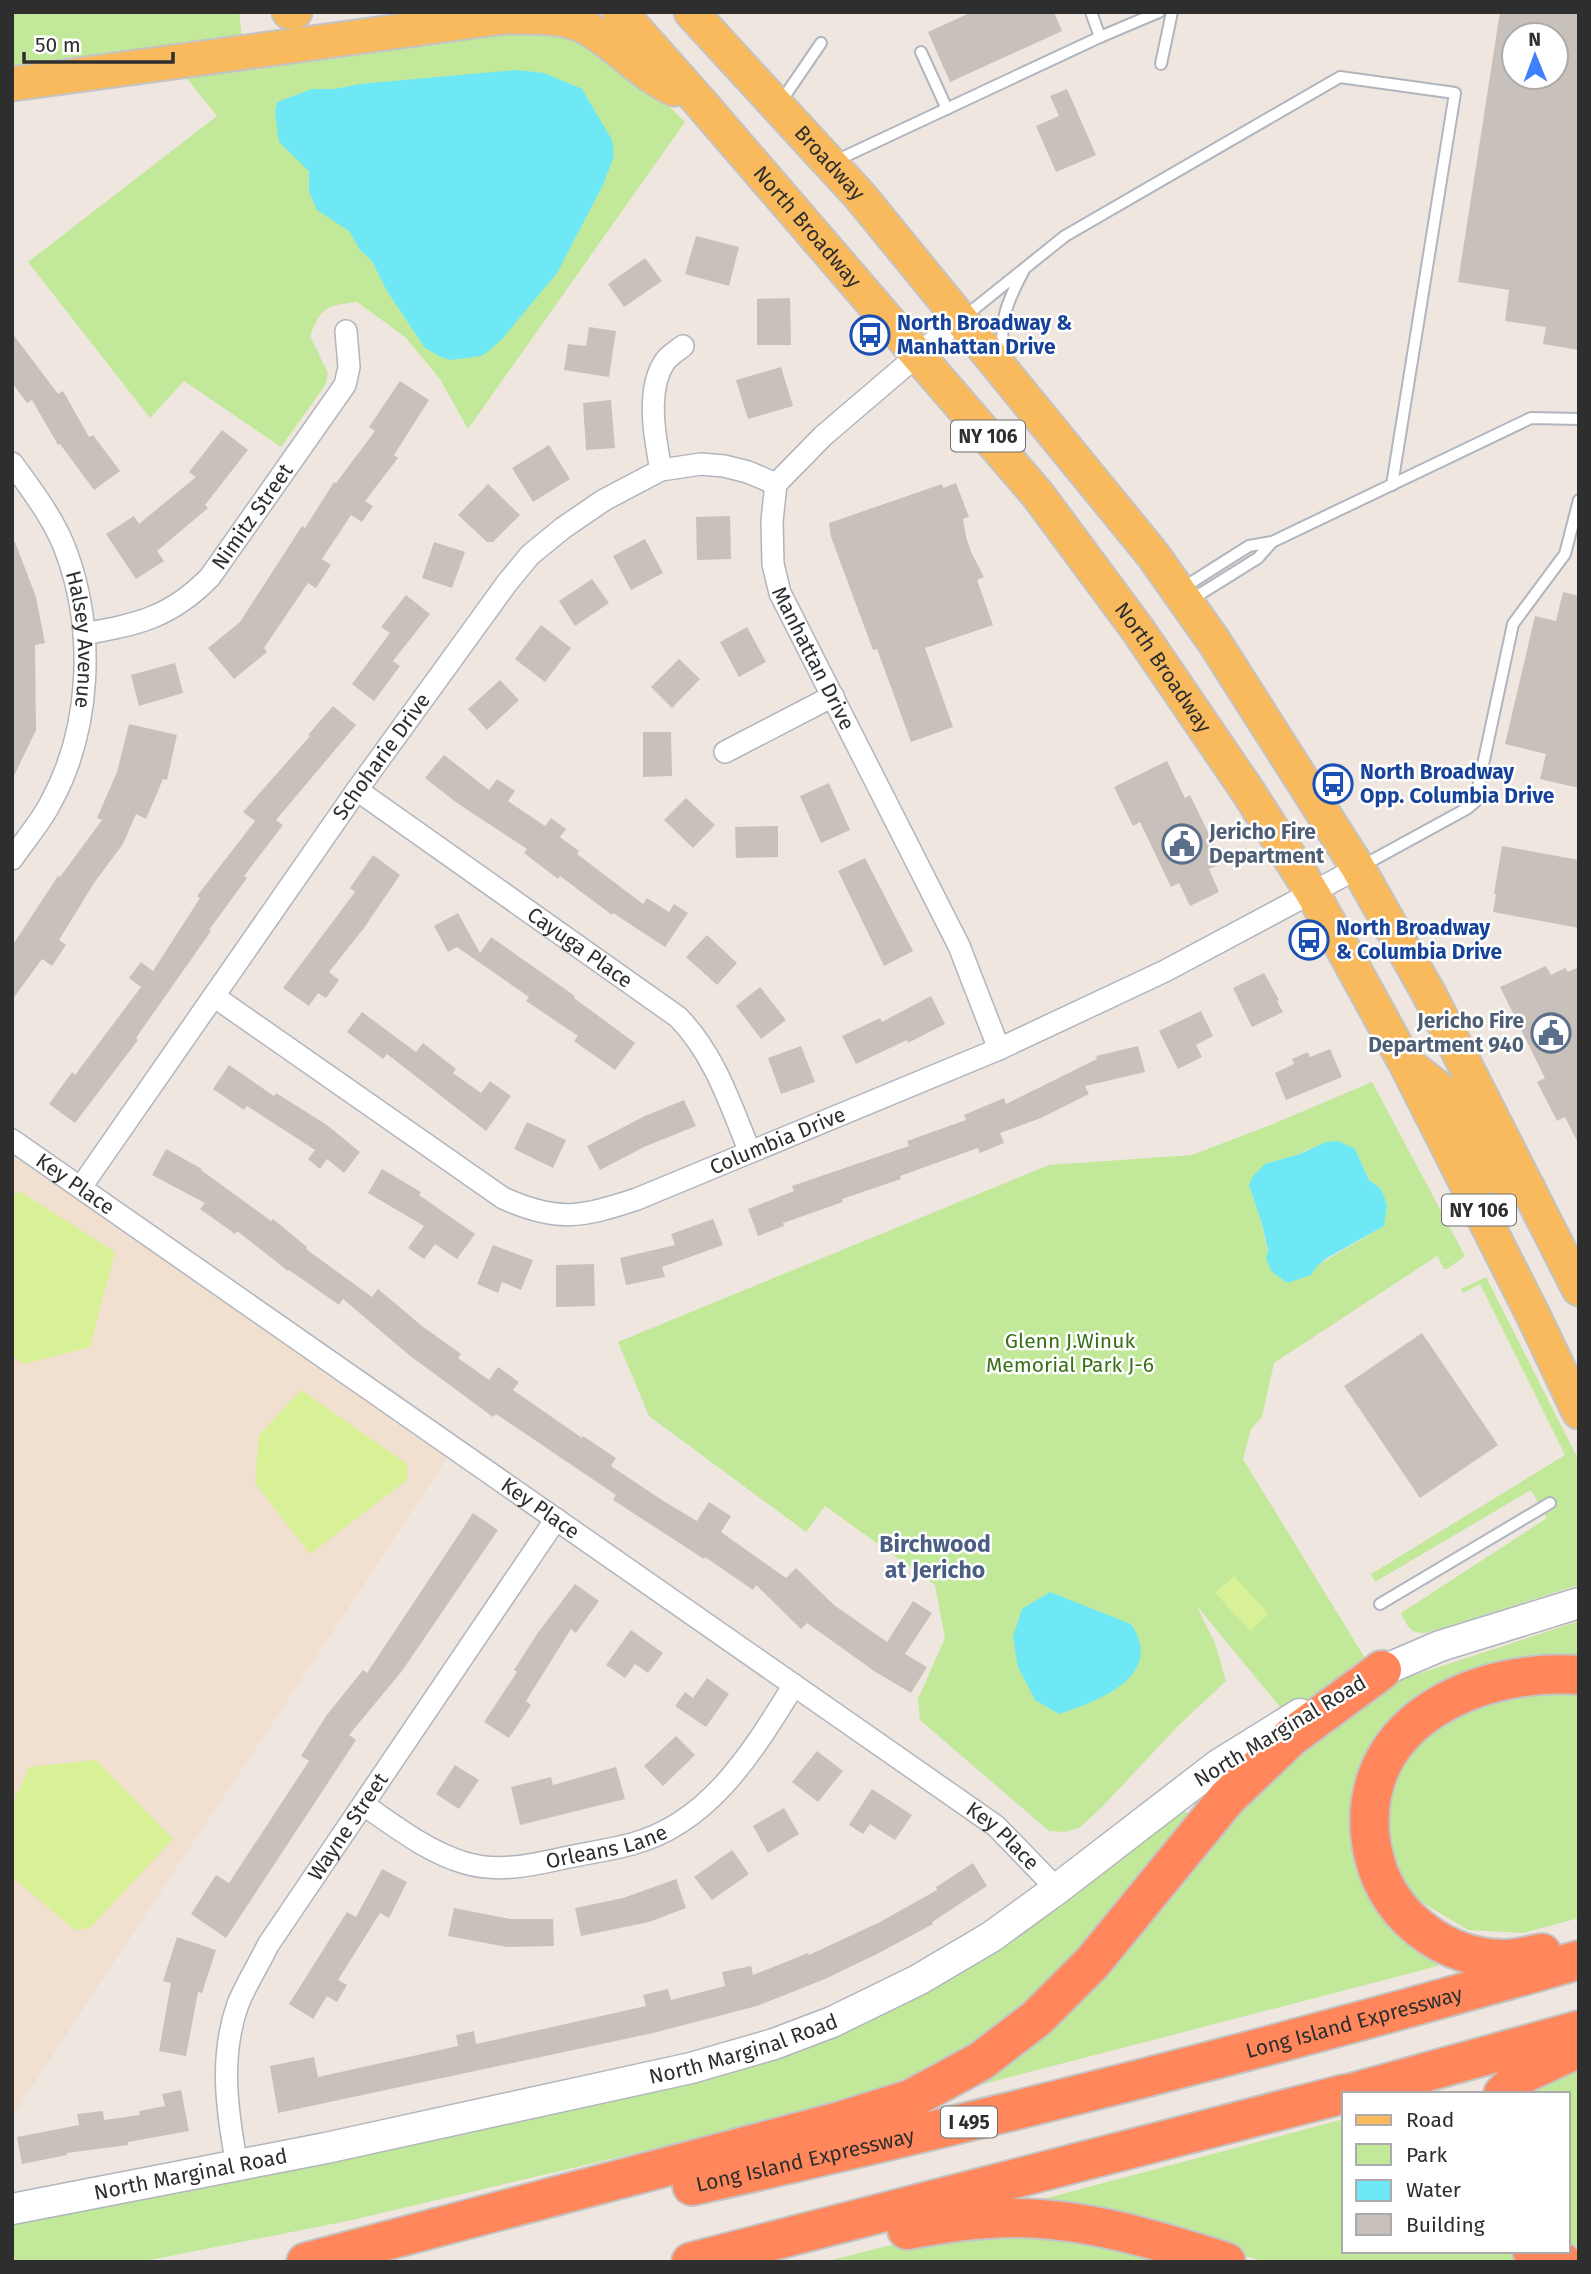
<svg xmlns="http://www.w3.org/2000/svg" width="1591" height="2274" viewBox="0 0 1591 2274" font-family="'Fira Sans',sans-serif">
  <rect width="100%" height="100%" fill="#efe6e0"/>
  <polygon fill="#f1e0cf" points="12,1143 452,1451 12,2117"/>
  <g fill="#c2e89a" fill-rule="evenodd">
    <polygon points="12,12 239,12 242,39 12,71"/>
    <path d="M 547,29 L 620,58 L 685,122 L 468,429 L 440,379 L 405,337 L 357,302 C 326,306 322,306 310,336 L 328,373 L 326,384 L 281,447 L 184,381 L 150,418 L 28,262 L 217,116 L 180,70 Z"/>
    <path d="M 1372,1082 L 1465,1256 L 1447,1269 L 1444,1269 L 1437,1256 L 1274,1363 L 1262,1417 L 1251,1429 L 1243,1459 L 1368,1663 L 1285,1713 L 1196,1605 L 1215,1643 L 1226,1681 L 1179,1725 L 1101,1808 L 1079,1828 L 1065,1832 L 1049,1831 L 920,1720 L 918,1699 L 945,1638 L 935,1585 L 825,1506 L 806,1532 L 649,1416 L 618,1342 L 1049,1165 L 1192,1155 L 1268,1126 ZM 1309,1149 L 1355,1149 L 1369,1180 L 1380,1188 L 1384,1226 L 1287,1283 L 1272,1272 L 1262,1224 L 1249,1185 L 1265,1164 L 1300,1154 Z"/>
    <path d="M 1486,1277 L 1579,1461 L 1579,1585 L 1426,1633 C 1409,1633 1408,1627 1401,1613 L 1547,1518 L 1531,1490 L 1375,1582 L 1371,1574 L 1565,1455 L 1480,1284 L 1463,1293 L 1461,1289 Z"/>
    <polygon points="1579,1621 1579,1664 1402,1712 1358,1844 1438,1954 1438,1966 949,2093 1256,1784 1378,1687"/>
    <polygon points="1579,1686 1579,1918 1523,1933 1468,1930 1408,1894 1381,1842 1379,1791 1407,1735 1464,1701"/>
    <polygon points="1184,1811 1194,1816 1091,1945 1020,2011 959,2054 883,2091 687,2141 352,2220 140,2262 12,2262 12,2223 776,2057 1091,1881"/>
    <polygon points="1579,2067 1579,2246 1568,2244 1568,2094 1513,2094"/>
    <polygon points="1344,2119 1344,2251 1517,2251 1540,2262 1265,2262 1132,2221 1040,2203 1047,2198"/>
    <polygon points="995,2230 1103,2242 1176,2262 824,2262 887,2246"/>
  </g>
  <g fill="#d8f096">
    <polygon points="21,1192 115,1252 90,1347 24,1364 12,1355 12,1195"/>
    <polygon points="301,1390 407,1464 407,1480 310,1554 255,1483 259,1435"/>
    <polygon points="1234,1576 1269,1614 1250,1631 1215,1593"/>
    <polygon points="96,1760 173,1839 90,1928 75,1930 12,1877 12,1805 29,1767"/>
  </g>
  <g fill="#6fe8f6">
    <polygon points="517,70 544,73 582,89 612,140 614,156 603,185 557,273 502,339 490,350 481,356 451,360 441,357 425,348 387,291 372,261 360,250 349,231 317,210 309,192 309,171 279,142 275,113 277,102 312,89 335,89 360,84"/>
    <polygon points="1338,1141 1355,1149 1369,1180 1380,1188 1384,1196 1387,1206 1384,1226 1327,1258 1316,1267 1311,1275 1287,1283 1272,1272 1266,1259 1268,1250 1262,1224 1249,1185 1253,1176 1265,1164 1300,1154 1326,1142"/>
    <path d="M 1050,1592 L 1131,1624 C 1166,1676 1099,1701 1059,1714 L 1035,1700 L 1018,1667 L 1013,1637 L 1022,1609 Z"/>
  </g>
  <g fill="#c8c1bb" fill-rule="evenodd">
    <polygon points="972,12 1054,12 1062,31 950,82 928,32"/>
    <path d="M 1500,12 L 1579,12 L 1579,350 L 1543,344 L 1546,327 L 1505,321 L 1509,290 L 1458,282 ZM 1514,35 L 1556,35 L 1556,77 L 1514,77 Z"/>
    <polygon points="1067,89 1096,155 1056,172 1036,126 1059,116 1050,96"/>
    <polygon points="696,236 739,247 729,286 685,274"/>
    <polygon points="645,258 662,281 624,307 608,284"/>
    <polygon points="790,298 791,345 757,345 757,299"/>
    <polygon points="589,327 616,331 609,377 564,370 568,344 586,346"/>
    <polygon points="12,333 58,394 63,391 89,437 93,435 120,471 94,490 60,444 58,445 32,400 27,403 12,383"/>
    <polygon points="781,367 793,406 748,419 736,380"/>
    <polygon points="400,381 429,400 394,455 398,458 365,501 373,506 362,522 351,515 322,559 331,565 316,588 308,583 264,648 267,652 234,679 208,648 240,622 302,526 305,528 334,482 336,483 375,431 369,427"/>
    <polygon points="611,400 615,448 586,450 583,403"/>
    <polygon points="222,430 248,450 205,505 208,508 157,551 164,561 136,579 106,534 134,516 139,524 196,477 189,472"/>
    <polygon points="549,445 570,479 533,502 512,468"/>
    <polygon points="956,483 969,517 963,519 966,537 971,552 984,577 977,580 993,625 925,648 953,727 911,742 877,649 873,650 831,537 829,523 942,484 943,488"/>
    <polygon points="488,484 520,515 493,542 487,542 458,515"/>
    <polygon points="730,516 731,559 697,560 696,517"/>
    <polygon points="645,539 663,573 631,590 613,556"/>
    <polygon points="12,542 15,542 36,597 45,643 35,645 36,730 12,780"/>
    <polygon points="434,542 465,552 452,588 422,578"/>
    <polygon points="592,579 609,603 575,626 559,601"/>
    <polygon points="1563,592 1579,596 1579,788 1540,779 1546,754 1505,744 1535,616 1556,621"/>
    <polygon points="406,595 430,614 393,661 400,666 374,701 352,684 390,633 381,627"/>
    <polygon points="541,625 571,648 545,682 515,659"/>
    <polygon points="747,627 766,662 739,677 720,642"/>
    <polygon points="679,659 700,679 672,708 651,687"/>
    <polygon points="175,663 183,693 139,706 131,675"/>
    <polygon points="500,680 519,700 487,730 468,709"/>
    <polygon points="333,706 356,725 276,820 283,825 244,876 247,878 209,930 211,931 136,1038 138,1040 75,1123 49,1104 72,1072 75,1075 141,987 129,978 141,962 153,971 200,898 197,896 255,821 243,812 310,736 308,735"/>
    <polygon points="129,724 177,735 167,780 163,779 146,819 136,814 123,844 94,883 59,940 66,945 52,966 42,959 12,1000 12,946 58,876 60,877 102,820 97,818 117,772"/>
    <polygon points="643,732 671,732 672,776 643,777"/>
    <polygon points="444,755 489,790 497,779 515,791 508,801 545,826 551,818 566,829 560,837 579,851 577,854 643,904 647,898 669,912 674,904 688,913 665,947 613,913 612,915 560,876 558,879 524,853 527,849 457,803 425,778"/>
    <polygon points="1167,761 1185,798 1190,795 1223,863 1209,869 1219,892 1190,906 1179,883 1171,887 1140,822 1133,826 1114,787"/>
    <polygon points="829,783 850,830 821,843 800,796"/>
    <polygon points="686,798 715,825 693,848 664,820"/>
    <polygon points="778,826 778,857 736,858 735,827"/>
    <polygon points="1502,846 1579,860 1579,928 1493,912 1496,894 1494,894"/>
    <polygon points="373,855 400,875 364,928 329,972 339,980 326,998 318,993 309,1006 283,988 355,892 350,888"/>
    <polygon points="865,858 913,951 884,966 838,871"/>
    <polygon points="458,913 480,953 491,937 575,996 574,998 635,1043 615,1070 574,1041 578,1036 526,1001 529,997 457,947 448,952 434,926"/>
    <polygon points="707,935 737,963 717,985 686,957"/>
    <polygon points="1546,966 1551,975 1565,968 1568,972 1579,967 1579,1145 1565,1117 1557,1121 1537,1082 1545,1078 1500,987"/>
    <polygon points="1264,973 1279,1000 1277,1001 1283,1012 1252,1027 1233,988"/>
    <polygon points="760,987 786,1020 761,1039 736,1006"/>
    <polygon points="931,996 945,1024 908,1043 907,1040 856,1064 842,1036 880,1018 882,1022"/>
    <polygon points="1201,1011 1213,1036 1196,1045 1202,1057 1178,1069 1159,1031"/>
    <polygon points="362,1012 416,1052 423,1043 456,1069 453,1073 481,1093 490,1081 511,1096 486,1131 387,1054 383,1059 347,1032"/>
    <polygon points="801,1046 815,1082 781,1094 768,1058"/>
    <polygon points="1138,1046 1145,1072 1085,1086 1089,1094 1041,1118 1000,1133 1004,1143 980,1153 978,1148 900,1176 901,1179 842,1199 843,1202 783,1223 784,1226 758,1236 748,1209 794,1191 792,1186 909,1146 907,1141 966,1120 964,1115 1004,1098 1006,1104 1097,1059 1096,1056"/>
    <polygon points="1330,1049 1342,1077 1286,1100 1275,1073 1294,1064 1292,1059 1308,1052 1310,1057"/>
    <polygon points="229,1065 274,1096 276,1093 327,1125 360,1152 344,1173 327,1159 320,1169 308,1159 315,1150 247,1106 244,1110 213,1089"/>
    <polygon points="684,1100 696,1126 644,1147 600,1170 587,1146 645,1116"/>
    <polygon points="527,1122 566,1140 553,1168 514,1149"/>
    <polygon points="166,1149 202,1169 201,1170 271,1221 273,1219 307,1247 306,1249 372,1297 378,1289 422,1326 461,1354 458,1358 489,1380 498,1367 519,1382 513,1390 582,1438 583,1436 616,1458 611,1466 665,1502 697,1521 709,1502 731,1516 721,1532 786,1578 796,1568 834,1605 887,1642 913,1601 932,1613 905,1654 927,1667 911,1693 874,1671 807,1623 801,1629 756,1585 753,1590 705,1557 704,1559 613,1500 616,1495 496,1414 493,1417 409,1355 343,1299 339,1305 289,1270 288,1271 237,1231 235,1234 200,1209 205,1203 152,1175"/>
    <polygon points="382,1169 421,1192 419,1195 475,1234 457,1259 435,1244 424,1259 408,1248 424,1226 368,1193"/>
    <polygon points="713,1219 723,1245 662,1267 665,1277 626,1285 620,1258 675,1245 671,1234"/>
    <polygon points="493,1245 533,1260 521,1290 502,1282 498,1293 477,1284"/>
    <polygon points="594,1264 595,1306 556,1307 556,1265"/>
    <polygon points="1422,1333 1498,1445 1420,1498 1344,1386"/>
    <polygon points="473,1513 498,1530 402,1671 349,1735 356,1740 226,1938 191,1914 216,1875 229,1883 309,1761 301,1756 326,1716 363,1670 367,1673"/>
    <polygon points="575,1584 599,1601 576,1633 571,1629 526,1701 531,1705 509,1738 484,1722 517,1672 514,1670 537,1634"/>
    <polygon points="631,1630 663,1653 648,1673 635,1664 625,1678 606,1665"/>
    <polygon points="707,1678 729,1694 706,1727 675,1706 685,1692 693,1698"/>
    <polygon points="676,1736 695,1755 663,1786 644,1766"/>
    <polygon points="817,1751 843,1771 818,1802 792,1782"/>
    <polygon points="455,1765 479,1780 459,1809 436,1794"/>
    <polygon points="616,1767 625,1799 520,1825 511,1787 551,1777 553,1785"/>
    <polygon points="872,1789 912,1815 895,1840 870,1824 863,1834 849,1825"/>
    <polygon points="784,1808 799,1834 768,1853 753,1826"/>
    <polygon points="732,1850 749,1874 712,1900 694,1877"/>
    <polygon points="973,1863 987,1886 932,1922 933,1924 877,1954 825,1979 757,2006 653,2033 278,2113 270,2066 314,2057 318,2077 458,2046 456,2035 474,2031 476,2044 646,2006 643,1995 668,1989 671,2000 725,1986 722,1972 751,1966 753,1975 808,1953 809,1955 880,1922 937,1890 936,1887"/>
    <polygon points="382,1869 407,1882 389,1918 380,1913 338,1980 347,1985 337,2002 327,1996 313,2019 289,2004 347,1912 356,1917"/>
    <polygon points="676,1879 686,1908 649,1922 581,1936 575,1908 623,1898"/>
    <polygon points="454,1908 510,1919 553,1919 554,1946 507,1947 448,1936"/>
    <polygon points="177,1937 216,1950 202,1993 198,1992 186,2056 159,2051 171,1983 163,1981"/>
    <polygon points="181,2090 189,2131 128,2142 128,2145 67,2153 67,2155 22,2164 17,2137 79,2125 77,2114 103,2111 104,2120 140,2115 139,2111 165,2106 162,2094"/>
  </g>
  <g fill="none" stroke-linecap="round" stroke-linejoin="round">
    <g stroke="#b0b5be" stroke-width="14">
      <g id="service">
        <polyline points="1091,12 1100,37"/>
        <polyline points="921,52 947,109"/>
        <polyline points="1161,64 1172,12"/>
        <polyline points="780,103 821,43"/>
        <polyline points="833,162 1100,37 1159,12"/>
        <polyline points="964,317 1065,236 1340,77 1455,93 1392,485"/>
        <path d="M 1005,356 C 997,324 1008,300 1023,272"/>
        <polyline points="1181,589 1249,546 1272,542 1531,418 1579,419"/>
        <polyline points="1189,601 1258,558 1272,542"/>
        <polyline points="1362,866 1468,808 1475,802 1513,624 1565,554 1579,500"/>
        <polyline points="1380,1604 1550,1503"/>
      </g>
    </g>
    <g stroke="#b0b5be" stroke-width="24">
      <g id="minor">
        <path id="s1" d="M 961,318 L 823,436 L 776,484 L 772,521 L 773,564 L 780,593 L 959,946 L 999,1049"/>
        <path id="s2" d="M 12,463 C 33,492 55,520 67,554 C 95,632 91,729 51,802 C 41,822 25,840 12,859"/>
        <path d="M 661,470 C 655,439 645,388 666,360 C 670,355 678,350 683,346"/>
        <path id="s3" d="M 84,634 C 138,624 170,618 210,577 L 345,385 L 349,367 L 346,331"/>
        <polyline points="725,752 833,696"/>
        <path id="s4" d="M 357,790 L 678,1017 C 715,1055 730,1104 750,1152"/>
        <path id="s5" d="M 215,997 L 503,1198 C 558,1223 582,1217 637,1199 L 999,1049 L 1165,971 L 1358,868"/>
        <path id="s6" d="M 12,1140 L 996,1826 L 1057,1889"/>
        <path id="s7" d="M 81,1187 L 357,790 L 507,583 L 530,555 L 563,528 L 604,500 L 661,470 L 701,464 L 724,466 L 748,472 L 776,484"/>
        <path id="s8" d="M 364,1805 C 396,1827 428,1852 465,1863 C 498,1873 532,1865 564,1858 C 587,1853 610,1850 632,1844 C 711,1823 754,1749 794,1685"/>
        <path id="s9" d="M 237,2166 C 227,2111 219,2057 238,2004 C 246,1984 259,1964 268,1945 L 556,1519"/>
      </g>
    </g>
    <g stroke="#b0b5be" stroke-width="33">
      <g id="secondary">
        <polyline points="1361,1680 1440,1646 1579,1603"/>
        <path id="s10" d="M 12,2209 L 326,2148 L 691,2068 L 774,2044 L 832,2022 L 918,1980 L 991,1937 L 1057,1889 L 1218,1765 L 1300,1714"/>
      </g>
    </g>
    <g stroke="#c4c4c4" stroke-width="37">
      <g id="primary">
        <polyline points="289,12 295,12"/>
        <path id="s11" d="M 620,12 L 699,101 L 1038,495 L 1138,630 L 1249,793 L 1313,894 L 1405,1062 L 1534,1317 L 1579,1412"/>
        <path id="s12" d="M 691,12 L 860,196 L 1153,555 L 1213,640 L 1358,868 L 1429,994 L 1579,1289"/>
        <path d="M 12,84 L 503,17 C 529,17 566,15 589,29 C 619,47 642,74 674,89"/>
        <polyline points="1414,1069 1457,1103 1492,1175 1528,1188"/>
      </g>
    </g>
    <g stroke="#c4c4c4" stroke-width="42">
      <g id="motorway">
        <path d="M 1542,1953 C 1530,1955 1517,1959 1505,1959 C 1468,1959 1435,1944 1409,1919 C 1386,1896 1373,1866 1370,1833 C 1361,1718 1481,1668 1579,1675"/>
        <polyline points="1347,2094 1579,2030"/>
        <polyline points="1503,2094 1523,2074 1575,2050"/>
        <path id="s13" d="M 692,2186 C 990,2120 1286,2044 1579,1960"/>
        <path d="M 907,2230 C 941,2224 977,2218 1013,2218 C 1086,2218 1157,2240 1226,2262"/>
        <polyline points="1532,2251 1562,2262"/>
        <polyline points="306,2262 840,2121 911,2099 981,2061 1037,2018 1092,1963 1227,1798 1291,1737 1382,1670"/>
        <polyline points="691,2262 1344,2094"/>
      </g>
    </g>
    <use href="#service" stroke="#fff" stroke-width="10"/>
    <use href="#minor" stroke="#fff" stroke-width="21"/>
    <use href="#secondary" stroke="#fff" stroke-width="30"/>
    <use href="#primary" stroke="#f8ba5c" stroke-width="33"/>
    <use href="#motorway" stroke="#ff875b" stroke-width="38"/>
  </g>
  <defs>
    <g id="bus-ring" transform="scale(2.0125)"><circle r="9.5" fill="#fff" stroke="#1a4fb4" stroke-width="1.5"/><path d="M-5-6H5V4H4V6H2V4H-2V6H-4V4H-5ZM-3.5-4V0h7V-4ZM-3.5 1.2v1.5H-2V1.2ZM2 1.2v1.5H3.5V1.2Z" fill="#1a4fb4"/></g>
    <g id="civic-ring" transform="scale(2.0125)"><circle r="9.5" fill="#fff" stroke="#5c6f8a" stroke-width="1.5"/><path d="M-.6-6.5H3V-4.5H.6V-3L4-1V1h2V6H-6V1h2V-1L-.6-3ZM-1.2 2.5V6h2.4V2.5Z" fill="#5c6f8a"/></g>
  </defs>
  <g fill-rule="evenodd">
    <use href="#bus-ring" x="870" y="335"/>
    <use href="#bus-ring" x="1333" y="784"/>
    <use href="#civic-ring" x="1182" y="844"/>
    <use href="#bus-ring" x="1309" y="940"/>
    <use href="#civic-ring" x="1551" y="1033"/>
  </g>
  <g text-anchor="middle" stroke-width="5" stroke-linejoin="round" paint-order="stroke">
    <g fill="#fff" stroke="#6d6d6d" stroke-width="2">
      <rect x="951" y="420.5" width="74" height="31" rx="5"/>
      <rect x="1442" y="1194.5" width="74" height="31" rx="5"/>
      <rect x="941" y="2106.5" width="56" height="31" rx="5"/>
    </g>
    <g font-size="19" font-weight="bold" fill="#2e2e2e">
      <text x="988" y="443">NY 106</text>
      <text x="1479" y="1217">NY 106</text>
      <text x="969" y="2129">I 495</text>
    </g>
    <g font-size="21" fill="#2e2e2e" stroke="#fff">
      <text dy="7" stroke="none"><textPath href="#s12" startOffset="205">Broadway</textPath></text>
      <text dy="7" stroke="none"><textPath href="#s11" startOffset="285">North Broadway</textPath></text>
      <text dy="7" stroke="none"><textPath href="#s3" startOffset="215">Nimitz Street</textPath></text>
      <text dy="7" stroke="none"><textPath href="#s2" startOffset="194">Halsey Avenue</textPath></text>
      <text dy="7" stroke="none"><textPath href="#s1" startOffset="432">Manhattan Drive</textPath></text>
      <text dy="7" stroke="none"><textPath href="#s11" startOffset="852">North Broadway</textPath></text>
      <text dy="7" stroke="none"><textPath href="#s7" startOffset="525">Schoharie Drive</textPath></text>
      <text dy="7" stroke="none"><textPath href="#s4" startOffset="273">Cayuga Place</textPath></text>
      <text dy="7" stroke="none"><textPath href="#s5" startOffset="642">Columbia Drive</textPath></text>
      <text dy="7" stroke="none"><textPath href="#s6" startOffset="77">Key Place</textPath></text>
      <text dy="7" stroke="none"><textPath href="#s6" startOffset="644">Key Place</textPath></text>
      <text transform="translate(1280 1731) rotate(-31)" y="7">North Marginal Road</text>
      <text dy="7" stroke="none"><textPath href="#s9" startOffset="373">Wayne Street</textPath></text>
      <text dy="7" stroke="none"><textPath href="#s6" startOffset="1211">Key Place</textPath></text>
      <text dy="7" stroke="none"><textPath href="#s8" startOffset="261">Orleans Lane</textPath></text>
      <text dy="7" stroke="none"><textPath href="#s13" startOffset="682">Long Island Expressway</textPath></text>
      <text dy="7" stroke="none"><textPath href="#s10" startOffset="749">North Marginal Road</textPath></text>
      <text dy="7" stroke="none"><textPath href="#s13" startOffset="116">Long Island Expressway</textPath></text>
      <text dy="7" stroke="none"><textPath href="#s10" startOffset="182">North Marginal Road</textPath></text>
    </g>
    <g font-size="21" font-weight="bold" fill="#164399" stroke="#fff" text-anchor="start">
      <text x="897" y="330">North Broadway &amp;<tspan x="897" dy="24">Manhattan Drive</tspan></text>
      <text x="1360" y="779">North Broadway<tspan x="1360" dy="24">Opp. Columbia Drive</tspan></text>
      <text x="1336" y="935">North Broadway<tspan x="1336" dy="24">&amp; Columbia Drive</tspan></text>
    </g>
    <g font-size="21" font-weight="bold" fill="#4e5e75" stroke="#fff" text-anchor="start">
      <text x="1209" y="839">Jericho Fire<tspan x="1209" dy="24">Department</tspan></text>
      <text x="1524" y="1028" text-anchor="end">Jericho Fire<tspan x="1524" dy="24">Department 940</tspan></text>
    </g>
    <g font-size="21" fill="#397117" stroke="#fff">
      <text x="1070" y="1348">Glenn J.Winuk<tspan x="1070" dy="24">Memorial Park J-6</tspan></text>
    </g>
    <g font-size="23" font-weight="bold" fill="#4a5d82" stroke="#fff">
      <text x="935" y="1552">Birchwood<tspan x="935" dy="26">at Jericho</tspan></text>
    </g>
  </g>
  <rect width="1591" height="2274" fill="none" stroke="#2e2e2e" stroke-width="28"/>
  <rect x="1342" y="2092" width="228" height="161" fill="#ffffff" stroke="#ababab" stroke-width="2"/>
  <rect x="1356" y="2115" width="35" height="10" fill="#f8ba5c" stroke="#ababab" stroke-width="2"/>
  <text x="1406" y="2127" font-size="21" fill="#2e2e2e">Road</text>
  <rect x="1356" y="2144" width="35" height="21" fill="#c2e89a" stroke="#ababab" stroke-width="2"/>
  <text x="1406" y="2162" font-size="21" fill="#2e2e2e">Park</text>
  <rect x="1356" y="2180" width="35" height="21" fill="#6fe8f6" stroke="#ababab" stroke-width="2"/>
  <text x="1406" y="2197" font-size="21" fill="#2e2e2e">Water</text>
  <rect x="1356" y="2214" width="35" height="21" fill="#c8c1bb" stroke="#ababab" stroke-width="2"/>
  <text x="1406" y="2232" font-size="21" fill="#2e2e2e">Building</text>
  <g transform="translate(1535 56) rotate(359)"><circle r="33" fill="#ffffff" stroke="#ababab" stroke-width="2"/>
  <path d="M0-5L12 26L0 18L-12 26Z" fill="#3d81ff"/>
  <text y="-10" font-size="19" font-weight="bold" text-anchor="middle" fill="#2e2e2e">N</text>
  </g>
  <path d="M24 52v10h149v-10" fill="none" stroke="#2e2e2e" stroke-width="3.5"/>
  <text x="35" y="52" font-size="21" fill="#2e2e2e" stroke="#ffffff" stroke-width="5" paint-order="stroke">50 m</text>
</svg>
